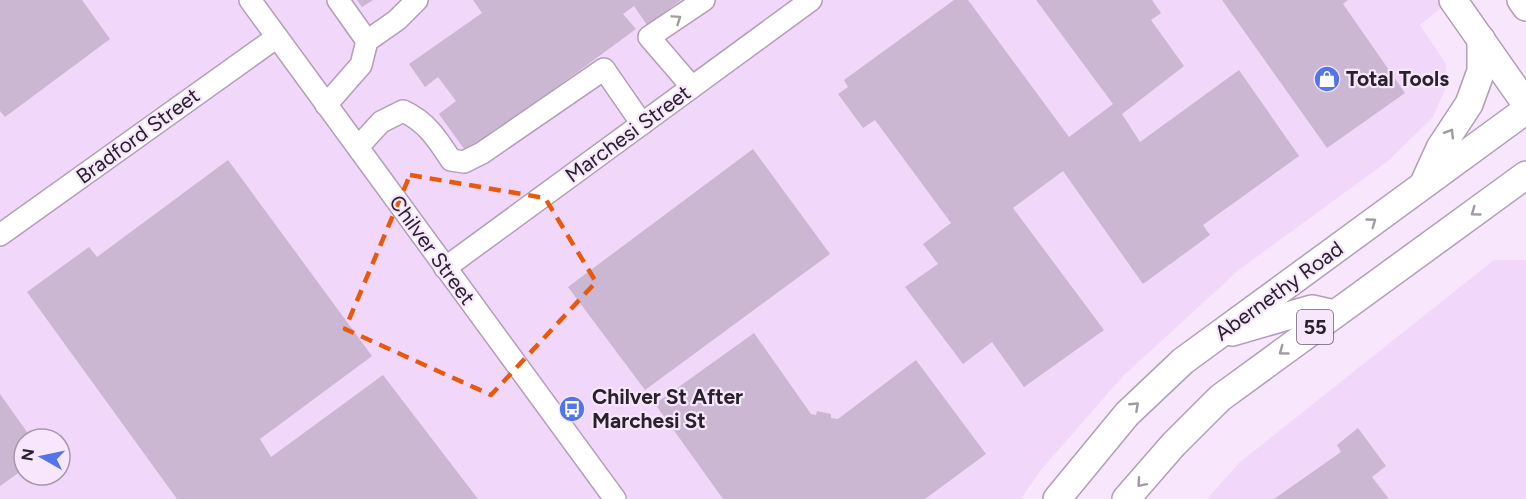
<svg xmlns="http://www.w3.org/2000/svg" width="1526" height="499" viewBox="0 0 1526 499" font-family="Figtree,sans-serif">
  <rect width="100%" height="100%" fill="#f7e6fc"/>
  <g fill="#f1d7f9" fill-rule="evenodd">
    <path d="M 0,0 L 1451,0 L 1420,25 L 1446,64 L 1446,87 L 1433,117 L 1388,161 L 1240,269 L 1123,376 L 1040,471 L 1021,499 L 0,499 ZM 24,439 L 60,439 L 60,475 L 24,475 Z"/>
    <polygon points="1494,260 1526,260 1526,499 1207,499 1239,463"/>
  </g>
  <g fill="#cbb7d2">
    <polygon points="0,0 82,0 110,39 5,117 0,111"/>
    <polygon points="357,0 373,0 362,7"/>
    <polygon points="473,0 681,0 647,25 634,6 623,14 636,29 467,153 439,114 456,101 438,77 425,87 409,64 482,13"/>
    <polygon points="954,0 968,0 1069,137 1113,104 1036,0 1152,0 1161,13 1151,20 1184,66 1122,114 1140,142 1239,70 1299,156 1203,225 1210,235 1143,284 1063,171 1013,208 1104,330 1024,387 992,342 963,364 905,287 938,264 923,244 951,223 875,120 863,128 838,94 848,87 844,80"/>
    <polygon points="1222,0 1348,0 1343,4 1405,93 1327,148"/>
    <polygon points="753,149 830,254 645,390 568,287"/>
    <polygon points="228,160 372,356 260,439 271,457 383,375 478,499 177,499 27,292 89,247 97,257"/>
    <polygon points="754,333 811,414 816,415 817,411 831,414 831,418 838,419 916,360 986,454 925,499 723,499 655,404"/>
    <polygon points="0,394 32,439 24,439 24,469 0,486"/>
    <polygon points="1358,428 1386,466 1372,477 1389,499 1274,499 1341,452 1337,445"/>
  </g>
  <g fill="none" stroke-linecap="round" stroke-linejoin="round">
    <g stroke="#b19eb7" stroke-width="24">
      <g id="minor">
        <polyline points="250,0 615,499"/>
        <polyline points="338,0 367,41"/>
        <polyline points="692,87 649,37 704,0"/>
        <polyline points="326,105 361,65 367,41 397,20 417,0"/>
        <path d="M 358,147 L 381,122 L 403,111 C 426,121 438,140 451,160 L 464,162 L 482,153 L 604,69 L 642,124"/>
        <polyline points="0,235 277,37"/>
        <polyline points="445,268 811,0"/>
      </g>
    </g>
    <g stroke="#b19eb7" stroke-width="30">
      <g id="major">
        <polyline points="1453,0 1526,104"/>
        <polyline points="1521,0 1526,7"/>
        <polyline points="1425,181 1440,148 1469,104 1481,71 1481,39"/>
        <polyline points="1232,332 1312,309 1334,314"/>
        <polyline points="1057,499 1127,414 1183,361 1526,110"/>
        <polyline points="1126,499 1173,445 1220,398 1526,175"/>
      </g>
    </g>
    <use href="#minor" stroke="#fff" stroke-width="21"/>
    <use href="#major" stroke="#fff" stroke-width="27"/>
  </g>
  <defs><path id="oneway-chevron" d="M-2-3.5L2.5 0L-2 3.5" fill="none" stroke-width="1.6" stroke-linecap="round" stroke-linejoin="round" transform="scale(1.5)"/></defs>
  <g stroke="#9f9ca0">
    <use href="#oneway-chevron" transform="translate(677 19) rotate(-34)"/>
    <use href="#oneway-chevron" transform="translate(1450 133) rotate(-58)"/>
    <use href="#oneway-chevron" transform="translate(1475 212) rotate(144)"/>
    <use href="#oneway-chevron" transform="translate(1372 222) rotate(-36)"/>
    <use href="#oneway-chevron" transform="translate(1283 351) rotate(144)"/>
    <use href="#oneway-chevron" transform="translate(1135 406) rotate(-43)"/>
    <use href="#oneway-chevron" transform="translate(1141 483) rotate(131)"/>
  </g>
  <path fill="none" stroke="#e8590c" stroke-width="4.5" stroke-dasharray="12 8" stroke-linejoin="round" d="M 410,175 L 545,198 L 596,282 L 491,395 L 345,329 Z"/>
  <defs>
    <g id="shop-disc" transform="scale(1.35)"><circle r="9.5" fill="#5375ea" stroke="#f7e6fc"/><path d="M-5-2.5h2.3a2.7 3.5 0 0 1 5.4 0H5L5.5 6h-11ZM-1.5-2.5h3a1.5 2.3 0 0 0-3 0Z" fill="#fff"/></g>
    <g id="bus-disc" transform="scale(1.35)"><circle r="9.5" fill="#5375ea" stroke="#f7e6fc"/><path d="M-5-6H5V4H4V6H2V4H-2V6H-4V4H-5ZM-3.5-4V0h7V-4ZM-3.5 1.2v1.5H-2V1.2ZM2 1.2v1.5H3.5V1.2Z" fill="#fff"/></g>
  </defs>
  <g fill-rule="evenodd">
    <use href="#shop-disc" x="1327" y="79"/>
    <use href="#bus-disc" x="572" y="409"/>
  </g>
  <g text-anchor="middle" stroke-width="4.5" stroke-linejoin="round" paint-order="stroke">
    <rect fill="#f7e6fc" stroke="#675d6a" stroke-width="1.5" x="1297" y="310" width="36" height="34" rx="4.5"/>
    <g font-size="20" font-weight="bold" fill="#29222c">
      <text x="1315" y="334">55</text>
    </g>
    <g font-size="21" font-weight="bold" fill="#29222c" stroke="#f7e6fc" text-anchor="start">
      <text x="1346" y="86">Total Tools</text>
      <text x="592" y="404">Chilver St After<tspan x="592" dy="24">Marchesi St</tspan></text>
    </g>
    <g font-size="21" fill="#29222c" stroke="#f7e6fc">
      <text transform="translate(628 134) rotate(-36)" y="7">Marchesi Street</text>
      <text transform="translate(138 136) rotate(-36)" y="7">Bradford Street</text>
      <text transform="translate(432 250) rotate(54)" y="7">Chilver Street</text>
      <text transform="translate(1279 291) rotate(-36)" y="7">Abernethy Road</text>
    </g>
  </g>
  <g transform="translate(42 457) rotate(279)"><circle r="28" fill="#f7e6fc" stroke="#a598a9" stroke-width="1.5"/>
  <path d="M0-4.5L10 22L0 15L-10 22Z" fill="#5375ea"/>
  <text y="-9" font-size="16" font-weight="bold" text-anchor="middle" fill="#29222c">N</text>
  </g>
</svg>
